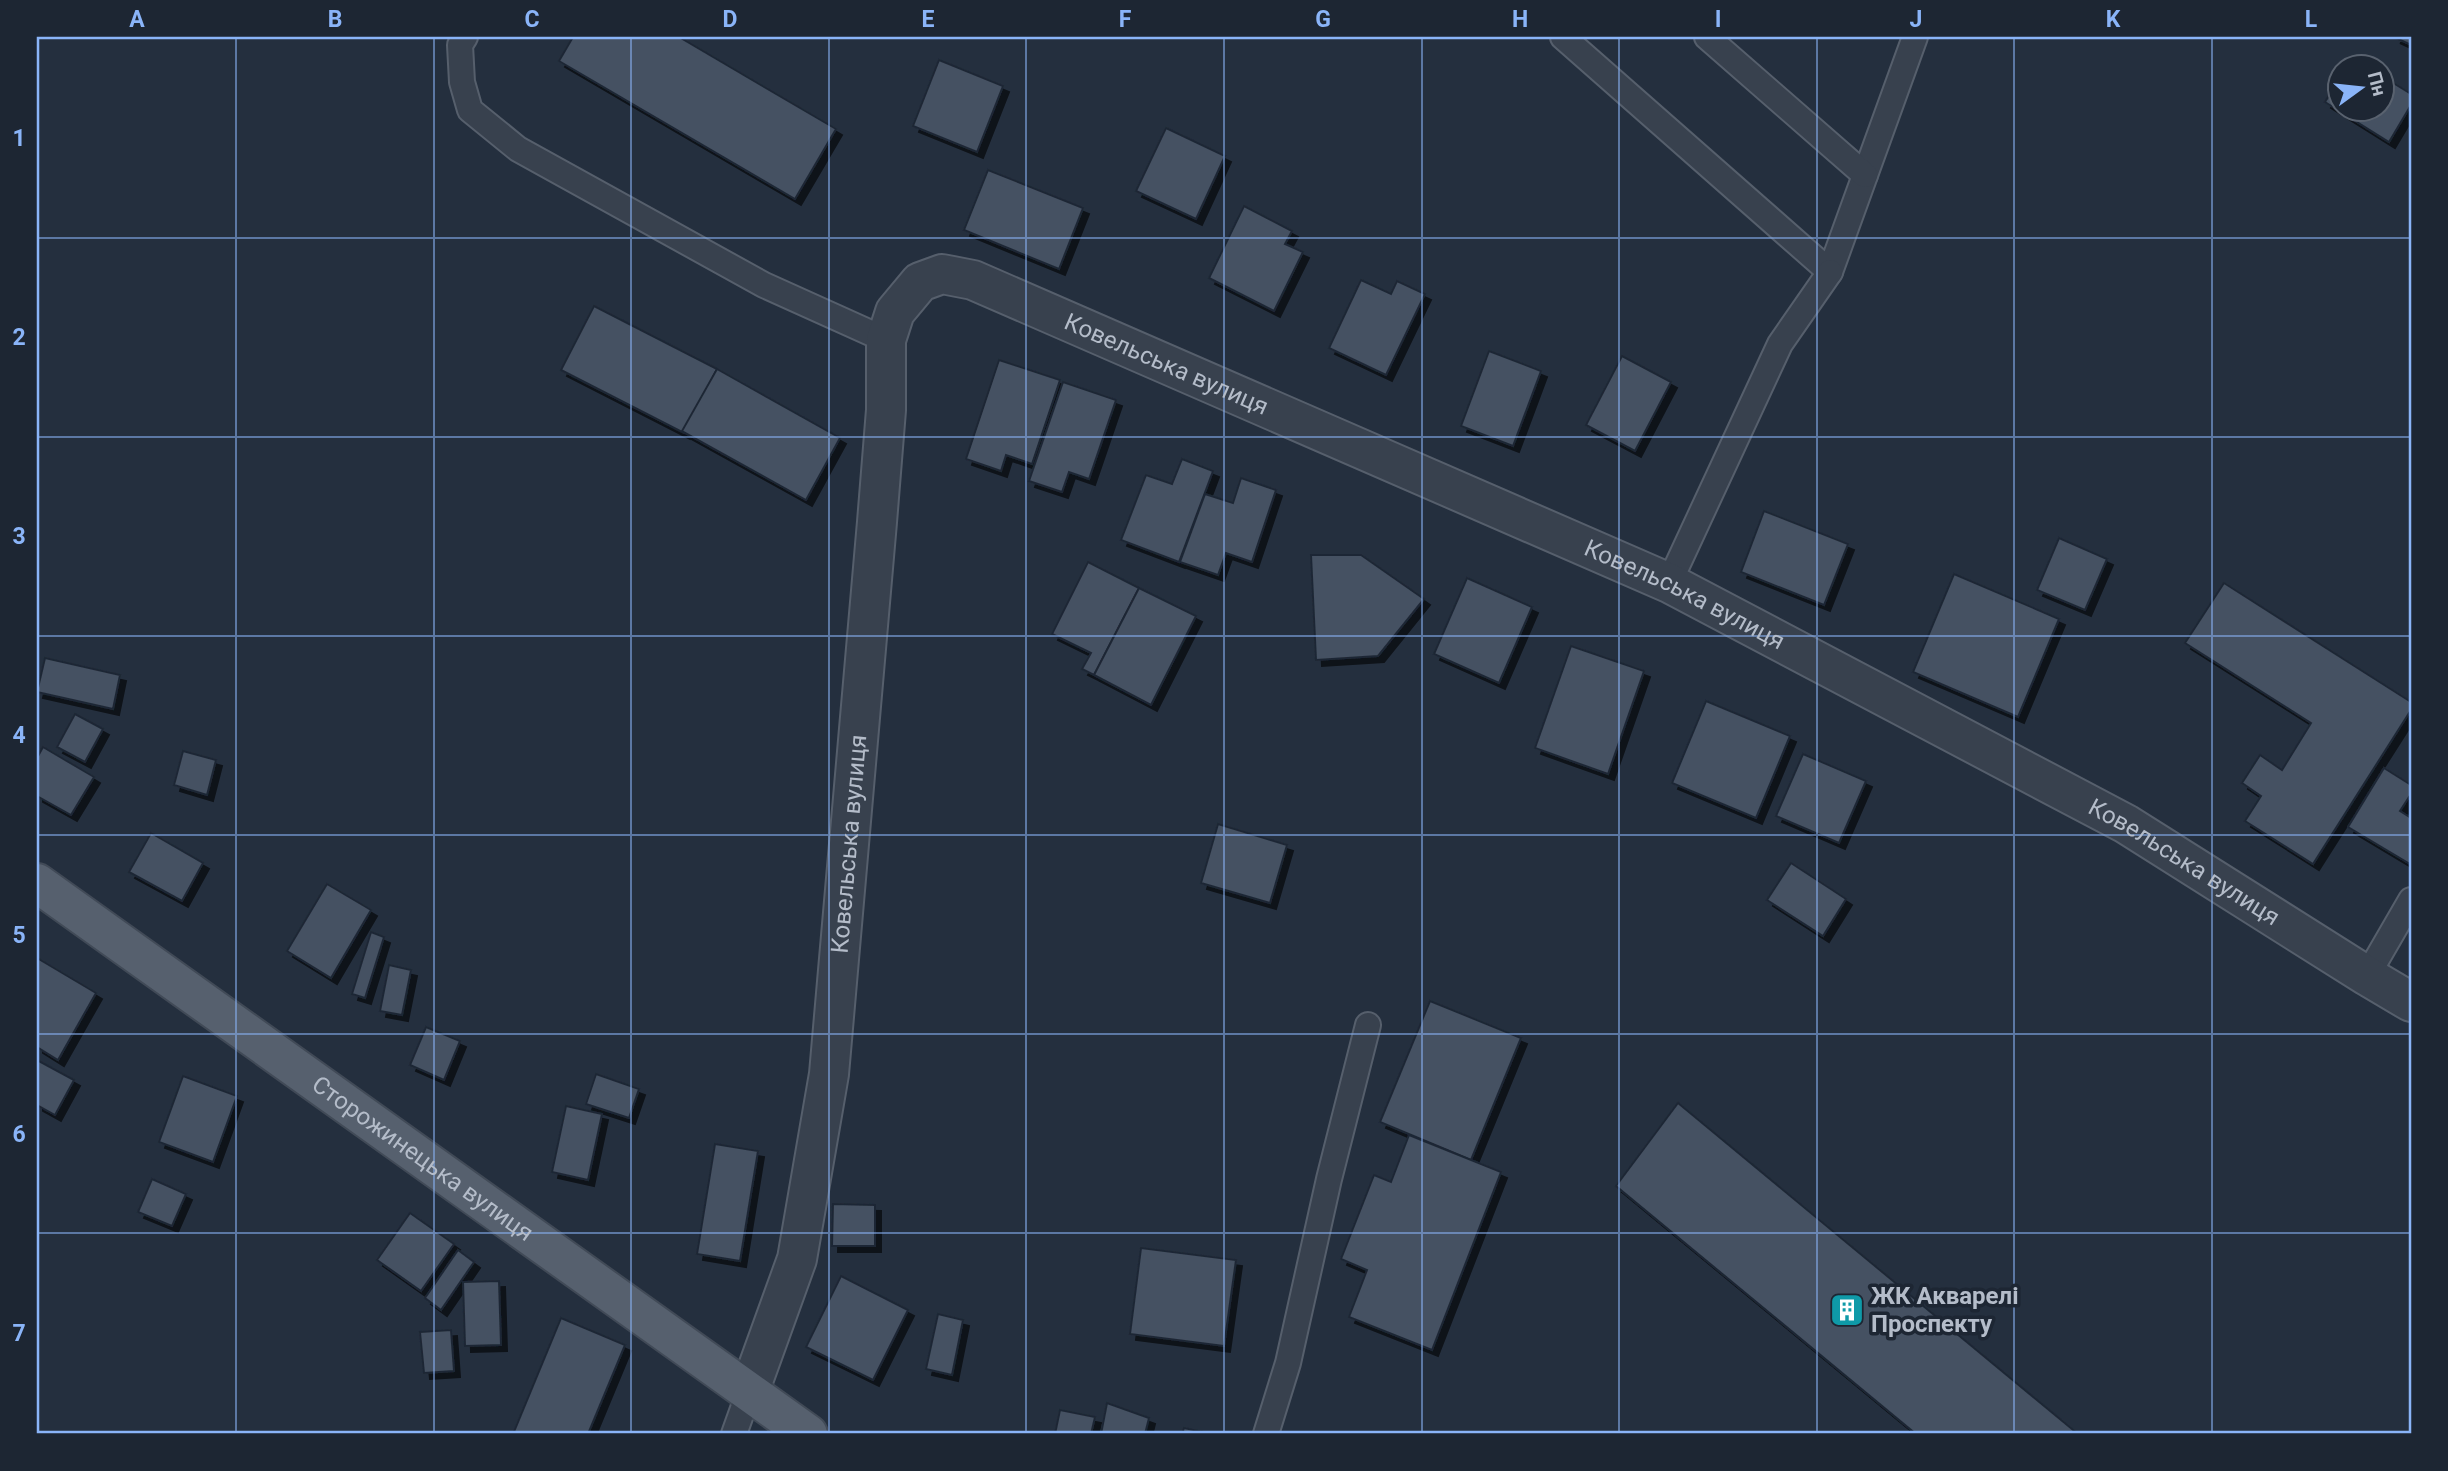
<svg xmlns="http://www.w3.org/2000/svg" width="2448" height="1471" viewBox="0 0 2448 1471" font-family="Roboto,sans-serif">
  <defs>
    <filter id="shadow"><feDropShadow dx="6" dy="6" stdDeviation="0" flood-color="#0009"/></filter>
  </defs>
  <rect width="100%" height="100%" fill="#242f3e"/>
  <g fill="#455162" stroke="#1f2835" stroke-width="2" filter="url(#shadow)">
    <polygon points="573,37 679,37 836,129 795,199 559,61"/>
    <polygon points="2394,37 2411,37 2411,45"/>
    <polygon points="2352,58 2366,66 2347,66"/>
    <polygon points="939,60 1003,86 977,152 913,126"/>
    <polygon points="2382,76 2411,94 2411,105 2389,142 2325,102 2340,78 2340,108 2382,108"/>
    <polygon points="1166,128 1225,156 1196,219 1136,191"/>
    <polygon points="988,170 1083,208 1059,269 964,230"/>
    <polygon points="1244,206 1292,231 1285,244 1303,252 1274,311 1209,278"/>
    <polygon points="1361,280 1391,294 1397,281 1425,294 1386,375 1329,348"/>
    <polygon points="594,306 717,369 684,433 561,370"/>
    <polygon points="1489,351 1541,371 1513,446 1461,426"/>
    <polygon points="1622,356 1671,382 1635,451 1586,425"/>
    <polygon points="999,360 1060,380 1032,464 1006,455 1001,471 966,459"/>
    <polygon points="717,369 840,438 806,500 682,431"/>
    <polygon points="1063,382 1116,400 1089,479 1069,472 1062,492 1029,481"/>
    <polygon points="1182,459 1213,471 1179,562 1121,540 1146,475 1172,484"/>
    <polygon points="1241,478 1276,490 1252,562 1226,553 1218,575 1180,562 1205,494 1233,503"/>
    <polygon points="1764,511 1848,544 1824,605 1741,572"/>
    <polygon points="2059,538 2107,559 2085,610 2037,590"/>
    <polygon points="1311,555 1361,555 1424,599 1378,656 1316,660"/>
    <polygon points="1088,562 1139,588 1094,675 1082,669 1091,653 1052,634"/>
    <polygon points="1954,574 2059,619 2018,717 1913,672"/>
    <polygon points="1467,578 1532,607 1499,683 1434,654"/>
    <polygon points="2224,583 2411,702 2411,710 2313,864 2245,821 2261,796 2242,783 2260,755 2282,770 2311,723 2185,643"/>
    <polygon points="1139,588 1196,616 1151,705 1094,675"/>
    <polygon points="1571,646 1644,671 1608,774 1535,748"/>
    <polygon points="45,658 120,675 113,709 37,692"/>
    <polygon points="1706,701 1790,736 1756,818 1672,783"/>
    <polygon points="75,714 103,729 85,762 57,747"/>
    <polygon points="43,747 94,777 71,815 37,796 37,758"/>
    <polygon points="183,751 216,760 207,795 174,785"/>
    <polygon points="1803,754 1866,781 1839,843 1776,816"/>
    <polygon points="2384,768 2411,785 2411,794 2400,811 2411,818 2410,864 2348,827"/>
    <polygon points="1218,824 1287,845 1270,903 1201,883"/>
    <polygon points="151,833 203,863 182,901 129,872"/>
    <polygon points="1791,863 1846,899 1823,936 1767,900"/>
    <polygon points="327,884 371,910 331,978 287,951"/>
    <polygon points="371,932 384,937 365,998 352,994"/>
    <polygon points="37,958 96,993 58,1060 37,1047"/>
    <polygon points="389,965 411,970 402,1015 380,1011"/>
    <polygon points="1430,1001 1521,1038 1471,1160 1380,1122"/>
    <polygon points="426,1027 460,1041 444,1080 410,1065"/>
    <polygon points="37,1060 74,1080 55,1115 37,1105"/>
    <polygon points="596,1074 639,1089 629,1118 586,1104"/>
    <polygon points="183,1076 237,1096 213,1162 159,1142"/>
    <polygon points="1678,1103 2078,1434 1916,1434 1616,1186"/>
    <polygon points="566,1106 602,1114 588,1180 552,1172"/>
    <polygon points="1409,1135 1501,1172 1432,1350 1349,1317 1367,1270 1341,1259 1374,1175 1391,1182"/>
    <polygon points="715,1144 758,1151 740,1261 697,1254"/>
    <polygon points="152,1179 186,1194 172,1226 138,1212"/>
    <polygon points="833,1204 875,1205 875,1246 832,1246"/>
    <polygon points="410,1213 454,1244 421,1291 377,1260"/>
    <polygon points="1141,1248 1236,1260 1224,1346 1130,1334"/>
    <polygon points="458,1250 474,1262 441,1310 425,1298"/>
    <polygon points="841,1276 908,1310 873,1380 806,1347"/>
    <polygon points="499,1281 501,1345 465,1346 463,1282"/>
    <polygon points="938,1314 963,1320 952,1375 926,1369"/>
    <polygon points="561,1318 625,1345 588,1434 513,1434"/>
    <polygon points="451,1330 454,1371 424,1373 420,1332"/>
    <polygon points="1107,1403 1149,1418 1145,1434 1101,1434"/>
    <polygon points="1060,1410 1095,1417 1091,1434 1055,1434"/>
    <polygon points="1184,1428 1212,1434 1182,1434"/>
  </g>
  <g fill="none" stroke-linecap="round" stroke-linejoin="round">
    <g stroke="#565f6c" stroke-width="28">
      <g id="service">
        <polyline points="465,37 460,45 462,82 470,110 518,149 764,285 886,340"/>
        <polyline points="1563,37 1830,272 1915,37"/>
        <polyline points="1707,37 1865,175"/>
        <polyline points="1669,583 1780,344 1830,272"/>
        <polyline points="2367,976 2411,900"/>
        <polyline points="734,1434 749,1392"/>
        <polyline points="1266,1434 1288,1363 1329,1179 1368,1025"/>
      </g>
    </g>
    <g stroke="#565f6c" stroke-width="42">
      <g id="minor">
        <path id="s1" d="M 749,1392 L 797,1259 L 829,1074 L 877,522 L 886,410 L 886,340 L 895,312 L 920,282 L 942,274 L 973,280 L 1669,583 L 2126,824 L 2367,976 L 2411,1002"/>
      </g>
    </g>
    <g stroke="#414a57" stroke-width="42">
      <g id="primary">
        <path id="s2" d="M 37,883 L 808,1434"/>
      </g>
    </g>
    <use href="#service" stroke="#38414e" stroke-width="24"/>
    <use href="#minor" stroke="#38414e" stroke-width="38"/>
    <use href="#primary" stroke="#56606e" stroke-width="38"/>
  </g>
  <path fill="none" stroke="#8ab4f8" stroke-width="2" stroke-opacity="0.55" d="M 236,37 L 236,1434M 434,37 L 434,1434M 631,37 L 631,1434M 829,37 L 829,1434M 1026,37 L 1026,1434M 1224,37 L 1224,1434M 1422,37 L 1422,1434M 1619,37 L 1619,1434M 1817,37 L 1817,1434M 2014,37 L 2014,1434M 2212,37 L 2212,1434M 37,238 L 2411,238M 37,437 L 2411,437M 37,636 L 2411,636M 37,835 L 2411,835M 37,1034 L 2411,1034M 37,1233 L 2411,1233"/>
  <defs>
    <g id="building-square" transform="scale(1.75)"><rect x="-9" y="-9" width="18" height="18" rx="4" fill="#0f9aa8" stroke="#1d2633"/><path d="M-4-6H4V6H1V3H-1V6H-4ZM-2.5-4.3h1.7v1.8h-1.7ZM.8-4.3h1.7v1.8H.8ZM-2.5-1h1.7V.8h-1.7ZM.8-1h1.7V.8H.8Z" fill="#fff"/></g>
  </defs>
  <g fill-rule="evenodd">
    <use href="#building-square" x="1847" y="1310"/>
  </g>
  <g text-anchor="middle" stroke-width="7" stroke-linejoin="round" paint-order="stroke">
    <g font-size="24" fill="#b4bcc9" stroke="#1d2633">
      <text dy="8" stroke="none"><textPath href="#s1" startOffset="1400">Ковельська вулиця</textPath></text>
      <text dy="8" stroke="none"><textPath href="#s1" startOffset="1967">Ковельська вулиця</textPath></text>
      <text dy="8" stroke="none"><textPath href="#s1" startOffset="560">Ковельська вулиця</textPath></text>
      <text dy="8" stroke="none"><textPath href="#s1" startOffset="2534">Ковельська вулиця</textPath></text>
      <text dy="8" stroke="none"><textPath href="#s2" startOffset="474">Сторожинецька вулиця</textPath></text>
    </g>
    <g font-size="24" font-weight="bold" fill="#b4bcc9" stroke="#1d2633" text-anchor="start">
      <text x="1871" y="1304">ЖК Акварелі<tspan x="1871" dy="28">Проспекту</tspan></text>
    </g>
  </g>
  <rect width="2448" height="1471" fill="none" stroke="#1d2633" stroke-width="77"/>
  <g transform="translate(2361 88) rotate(75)"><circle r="33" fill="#1d2633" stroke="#59626f" stroke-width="2"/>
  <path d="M0-5L12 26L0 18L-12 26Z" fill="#8ab4f8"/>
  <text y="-10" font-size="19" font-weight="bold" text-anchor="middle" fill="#b4bcc9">Пн</text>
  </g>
  <rect x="38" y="38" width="2372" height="1394" fill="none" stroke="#8ab4f8" stroke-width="2.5"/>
  <g font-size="23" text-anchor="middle" font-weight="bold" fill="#8ab4f8">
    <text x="137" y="27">A</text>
    <text x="335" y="27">B</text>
    <text x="532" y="27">C</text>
    <text x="730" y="27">D</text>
    <text x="928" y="27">E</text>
    <text x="1125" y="27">F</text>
    <text x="1323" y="27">G</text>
    <text x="1520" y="27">H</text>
    <text x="1718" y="27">I</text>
    <text x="1916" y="27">J</text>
    <text x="2113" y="27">K</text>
    <text x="2311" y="27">L</text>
    <text x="19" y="146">1</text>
    <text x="19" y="345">2</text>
    <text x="19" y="544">3</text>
    <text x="19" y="743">4</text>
    <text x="19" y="943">5</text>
    <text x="19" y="1142">6</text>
    <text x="19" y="1341">7</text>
  </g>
</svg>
